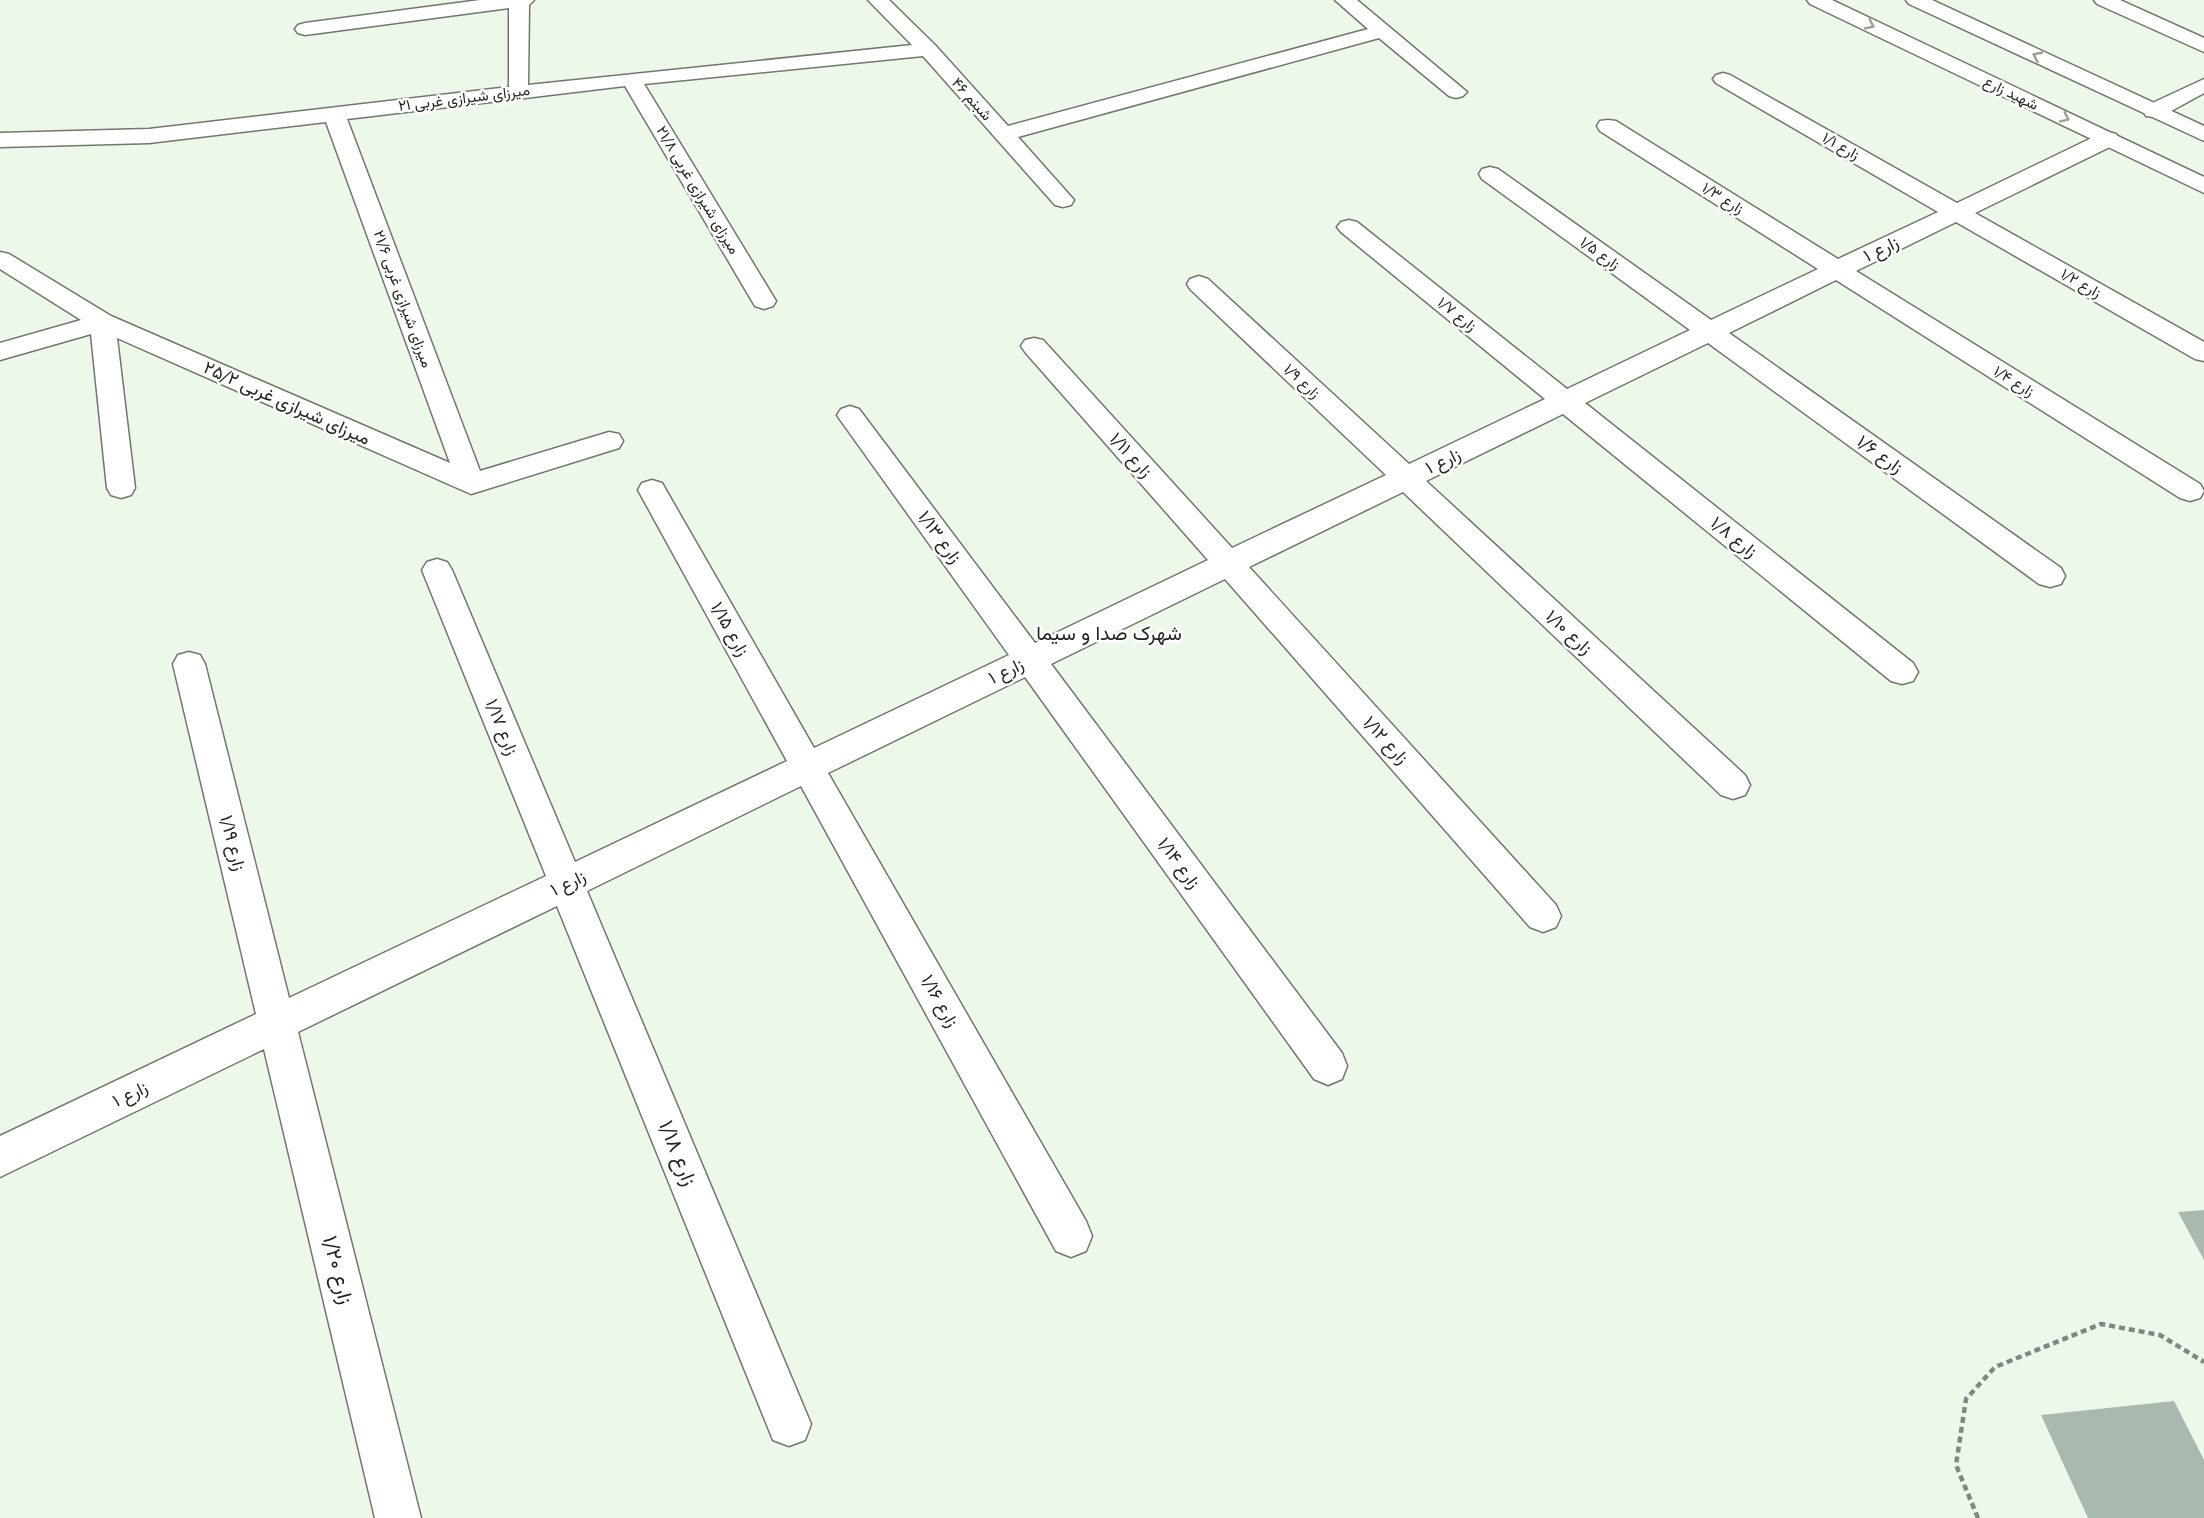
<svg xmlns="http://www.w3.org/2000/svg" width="2204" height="1518" viewBox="0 0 2204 1518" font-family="'PT Sans',Vazirmatn,sans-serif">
  <rect width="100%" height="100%" fill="#eef8ea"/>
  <g fill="#aab9af">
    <polygon points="2204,1210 2204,1260 2178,1212"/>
    <polygon points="2174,1401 2204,1460 2204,1518 2088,1518 2041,1415"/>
  </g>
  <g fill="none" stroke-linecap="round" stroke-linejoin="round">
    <g stroke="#6f786b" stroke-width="3">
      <g id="minor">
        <polygon points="480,0 534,0 529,5 528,85 912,45 868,0 889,0 935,45 1008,126 1368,29 1335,0 1357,0 1467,92 1463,96 1456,98 1449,96 1379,38 1018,137 1074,200 1071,205 1063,207 1055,205 923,56 644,84 776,301 773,306 764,309 755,306 752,301 625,86 347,119 480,471 609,432 619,434 623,441 619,448 471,494 117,338 135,488 131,495 121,498 111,495 107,488 91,334 0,360 0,343 81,320 0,269 0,252 9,254 111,316 450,463 326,122 149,143 0,147 0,133 149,129 509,87 509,8 305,35 298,33 295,29 298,25 305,23"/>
        <polygon points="2094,0 2120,0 2204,38 2204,52 2097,4"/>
        <polygon points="1723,73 1730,75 1957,203 2100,134 2108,132 2116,134 2119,139 2116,144 1975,213 2204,342 2204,361 2195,359 1956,222 1856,271 2200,484 2204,491 2200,498 2190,501 2180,498 1836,280 1729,333 2061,568 2065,576 2061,584 2050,587 2039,584 1708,343 1585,403 1913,663 1918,672 1913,681 1902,684 1891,681 1563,414 1426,481 1745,775 1750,785 1745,795 1733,799 1721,795 1403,492 1249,567 1556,905 1561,916 1556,927 1543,932 1530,927 1225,579 1051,664 1342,1053 1347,1066 1342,1079 1328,1085 1314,1079 1025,677 828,773 1086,1221 1092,1236 1086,1251 1071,1257 1056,1251 801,786 587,891 811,1424 805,1440 789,1446 773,1440 557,906 298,1032 421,1518 375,1518 264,1049 0,1177 0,1136 256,1014 173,664 178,655 189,652 200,655 205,664 289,998 546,876 422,570 427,562 437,559 447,562 452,570 575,862 787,761 638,490 642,483 652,480 662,483 814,748 1009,655 841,421 837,415 841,409 850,406 859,409 1035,643 1208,560 1025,352 1021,346 1025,340 1034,338 1043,340 1232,548 1386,475 1190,289 1187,284 1190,279 1199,276 1208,279 1409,464 1545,399 1341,232 1337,227 1341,222 1349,220 1357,222 1567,389 1690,330 1482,179 1479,174 1482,169 1490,167 1498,169 1711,320 1818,269 1600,131 1597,126 1600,121 1608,120 1616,121 1838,259 1938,212 1716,83 1713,79 1716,75"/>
        <polygon points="2204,79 2204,93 2162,116 2154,117 2146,116 2143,111 2146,106"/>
      </g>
    </g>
    <g stroke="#6f786b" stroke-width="3">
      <g id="tertiary">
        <polygon points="1807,0 1832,0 2204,177 2204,193 1810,4"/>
        <polygon points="1906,0 1932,0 2204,126 2204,141 1909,4"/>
      </g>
    </g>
    <polyline stroke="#80877d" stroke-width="4.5" stroke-dasharray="6 4" stroke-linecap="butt" points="1978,1518 1956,1465 1966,1399 1995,1367 2101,1324 2160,1335 2204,1362"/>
    <use href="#minor" fill="#fff" fill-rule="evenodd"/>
    <use href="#tertiary" fill="#fff" fill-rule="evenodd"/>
  </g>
  <defs><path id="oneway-chevron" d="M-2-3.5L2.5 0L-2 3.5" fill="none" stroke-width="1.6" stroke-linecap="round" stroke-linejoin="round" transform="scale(1.5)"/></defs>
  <g stroke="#9b9d9a">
    <use href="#oneway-chevron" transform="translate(1870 25) rotate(26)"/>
    <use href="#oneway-chevron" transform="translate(2037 56) rotate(-155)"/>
    <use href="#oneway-chevron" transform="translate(2065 118) rotate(26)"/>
  </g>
  <g text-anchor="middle" stroke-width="5" stroke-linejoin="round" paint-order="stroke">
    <g font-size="15" fill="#21251f" stroke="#fff">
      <text transform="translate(2011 93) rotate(26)" y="5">شهید زارع</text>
      <text transform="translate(464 98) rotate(-7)" y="5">۲۱ میرزای شیرازی غربی</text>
      <text transform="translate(972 99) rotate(48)" y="5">۴۶ شبنم</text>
      <text transform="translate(1841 146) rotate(30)" y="5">۱/۱ زارع</text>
      <text transform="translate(698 190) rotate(59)" y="5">۲۱/۸ میرزای شیرازی غربی</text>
      <text transform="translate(1723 198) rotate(32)" y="5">۱/۳ زارع</text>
      <text transform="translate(1600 253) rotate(36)" y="5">۱/۵ زارع</text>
      <text transform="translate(2081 283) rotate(30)" y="5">۱/۲ زارع</text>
      <text transform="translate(403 299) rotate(70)" y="5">۲۱/۶ میرزای شیرازی غربی</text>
      <text transform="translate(1457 314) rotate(39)" y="5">۱/۷ زارع</text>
      <text transform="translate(1302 381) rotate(43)" y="5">۱/۹ زارع</text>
      <text transform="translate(2014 381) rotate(32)" y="5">۱/۴ زارع</text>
    </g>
    <g font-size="18" fill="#21251f" stroke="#fff">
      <text transform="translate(1881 249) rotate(-26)" y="6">۱ زارع</text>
      <text transform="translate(287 403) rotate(24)" y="6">۲۵/۲ میرزای شیرازی غربی</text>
      <text transform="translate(1880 454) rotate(36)" y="6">۱/۶ زارع</text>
      <text transform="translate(1131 455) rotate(48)" y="6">۱/۱۱ زارع</text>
      <text transform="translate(1443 461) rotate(-26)" y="6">۱ زارع</text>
      <text transform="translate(940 537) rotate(54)" y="6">۱/۱۳ زارع</text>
      <text transform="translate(1734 537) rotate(39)" y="6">۱/۸ زارع</text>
      <text transform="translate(730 629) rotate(61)" y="6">۱/۱۵ زارع</text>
      <text transform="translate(1569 632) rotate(43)" y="6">۱/۱۰ زارع</text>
      <text transform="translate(1006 671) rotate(-26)" y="6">۱ زارع</text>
      <text transform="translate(502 727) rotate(68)" y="6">۱/۱۷ زارع</text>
      <text transform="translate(1386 740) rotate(48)" y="6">۱/۱۲ زارع</text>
      <text transform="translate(233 843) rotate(76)" y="6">۱/۱۹ زارع</text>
      <text transform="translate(1179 863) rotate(54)" y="6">۱/۱۴ زارع</text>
      <text transform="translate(568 883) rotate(-26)" y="6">۱ زارع</text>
      <text transform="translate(940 1001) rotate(61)" y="6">۱/۱۶ زارع</text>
      <text transform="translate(130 1094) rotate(-26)" y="6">۱ زارع</text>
    </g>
    <g font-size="20" fill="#21251f" stroke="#fff">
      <text x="1109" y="640">شهرک صدا و سیما</text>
    </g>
    <g font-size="21" fill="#21251f" stroke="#fff">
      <text transform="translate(678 1153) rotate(68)" y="7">۱/۱۸ زارع</text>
      <text transform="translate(338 1270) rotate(76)" y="7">۱/۲۰ زارع</text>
    </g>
  </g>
</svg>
